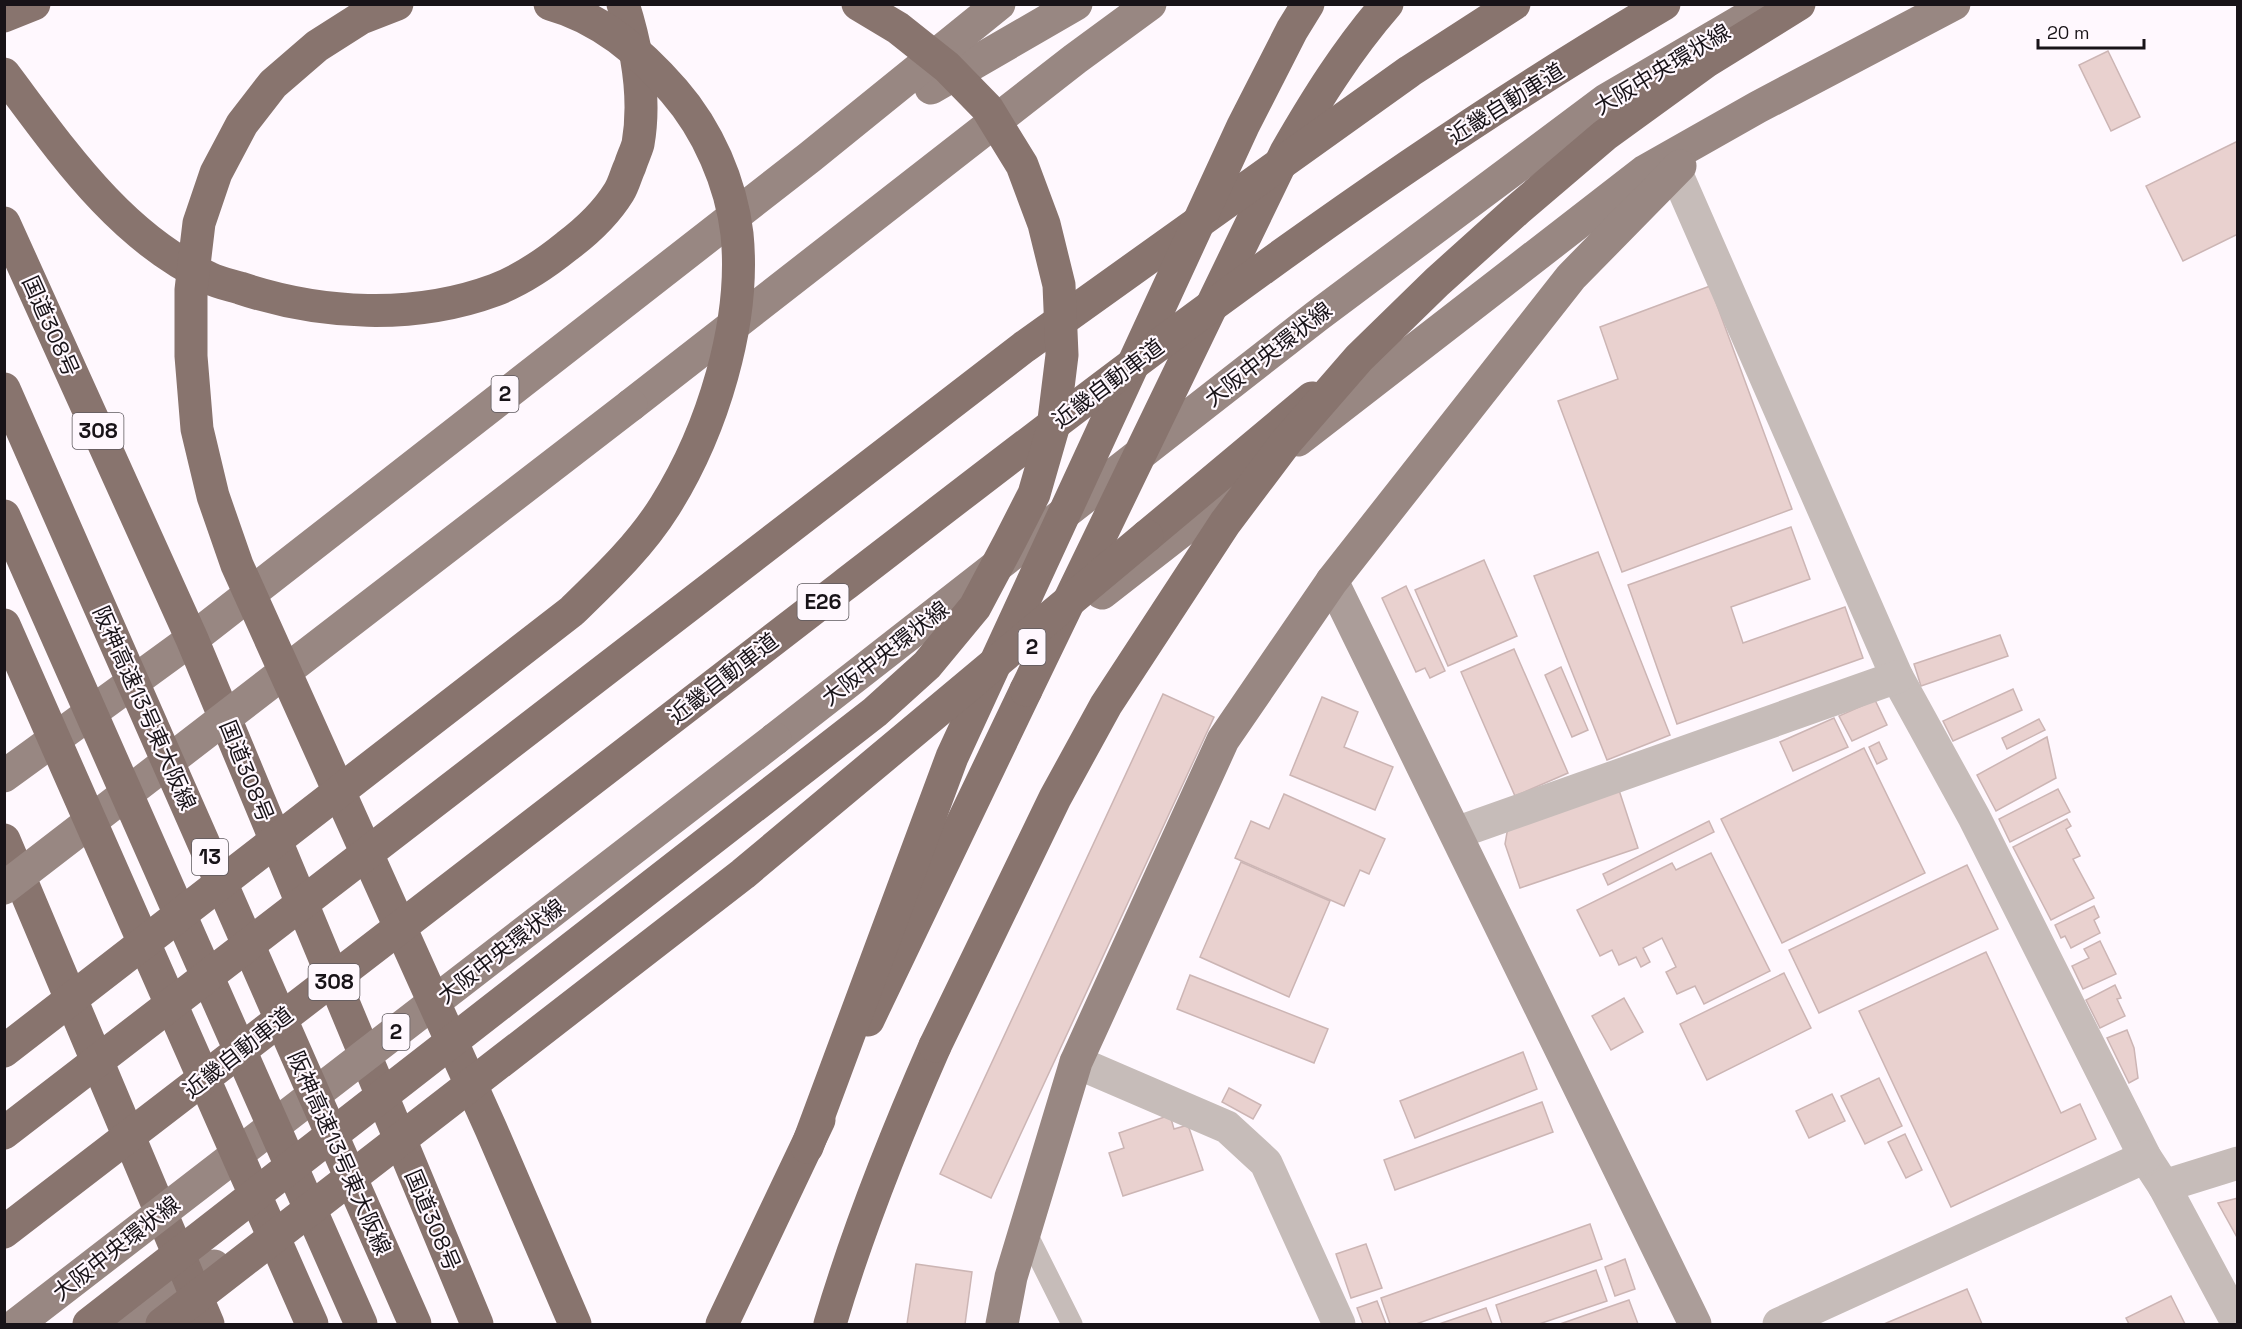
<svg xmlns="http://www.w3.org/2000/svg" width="2242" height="1329" viewBox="0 0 2242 1329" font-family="'Space Grotesk','Noto Sans JP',sans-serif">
  <rect width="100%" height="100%" fill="#fff8fe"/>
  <g fill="#e9d1cf" stroke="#ccb5b4" stroke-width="1.5">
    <polygon points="2108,51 2140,117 2111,131 2079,65"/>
    <polygon points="2238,141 2238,234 2183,261 2146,186"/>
    <polygon points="1710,286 1792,509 1622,572 1558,401 1618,379 1600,327"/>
    <polygon points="1791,527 1810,579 1731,607 1743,643 1845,607 1863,658 1677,724 1628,585"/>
    <polygon points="1598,552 1670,735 1607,760 1534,576"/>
    <polygon points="1484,560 1517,636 1448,666 1415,590"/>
    <polygon points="1406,586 1445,671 1430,678 1425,668 1416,672 1382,598"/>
    <polygon points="2000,635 2008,656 1921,686 1914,664"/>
    <polygon points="1514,649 1568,773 1515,796 1461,672"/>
    <polygon points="1561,667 1588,730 1572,737 1545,675"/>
    <polygon points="2013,689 2022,710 1953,741 1943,721"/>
    <polygon points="1163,694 1214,717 991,1198 940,1174"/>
    <polygon points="1322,697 1358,712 1344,747 1393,767 1375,810 1290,775"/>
    <polygon points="1875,700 1887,725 1852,741 1839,716"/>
    <polygon points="1834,718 1848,747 1793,771 1780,742"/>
    <polygon points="2039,719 2045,730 2007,749 2002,738"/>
    <polygon points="2047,737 2056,778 1996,811 1977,775"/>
    <polygon points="1879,742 1887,759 1877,764 1869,747"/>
    <polygon points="1864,748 1925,873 1782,943 1721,819"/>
    <polygon points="1617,784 1638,848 1520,888 1505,844 1509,821"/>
    <polygon points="2058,789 2070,812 2010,842 1999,819"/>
    <polygon points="1284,794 1385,839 1369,874 1360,870 1344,906 1235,858 1251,821 1269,829"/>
    <polygon points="2067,819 2071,826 2066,829 2080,856 2073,859 2094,898 2051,920 2013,847"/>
    <polygon points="1709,821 1714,832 1608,885 1603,874"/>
    <polygon points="1711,853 1770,971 1704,1004 1695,986 1677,994 1666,972 1676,967 1662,938 1643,948 1650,962 1641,967 1636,957 1619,965 1612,950 1600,956 1577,910 1672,863 1676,870"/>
    <polygon points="1241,862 1330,901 1289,997 1200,957"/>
    <polygon points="1967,865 1998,929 1819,1013 1789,950"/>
    <polygon points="2094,906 2099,917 2094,920 2100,933 2071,948 2065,936 2061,938 2055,925"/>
    <polygon points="2100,941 2116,974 2083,989 2072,966 2089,958 2084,949"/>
    <polygon points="1986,952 2061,1113 2080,1104 2096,1139 1951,1207 1859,1011"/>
    <polygon points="1784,973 1811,1028 1707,1080 1680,1024"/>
    <polygon points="1190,975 1328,1029 1314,1063 1177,1009"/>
    <polygon points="2115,985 2121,998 2117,999 2125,1016 2100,1028 2086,1000"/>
    <polygon points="1624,998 1643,1032 1611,1050 1592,1016"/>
    <polygon points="2127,1030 2134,1048 2138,1078 2129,1083 2107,1038"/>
    <polygon points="1523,1052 1537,1089 1415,1138 1400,1101"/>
    <polygon points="1879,1078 1902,1126 1865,1144 1841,1096"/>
    <polygon points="1229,1088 1261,1105 1253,1119 1222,1102"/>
    <polygon points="1832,1094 1845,1121 1809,1138 1796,1111"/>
    <polygon points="1542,1102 1553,1132 1395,1190 1384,1160"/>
    <polygon points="1170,1115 1174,1129 1188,1125 1203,1170 1123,1196 1109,1153 1124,1148 1119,1133"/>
    <polygon points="1905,1134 1922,1170 1906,1178 1888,1142"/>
    <polygon points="2238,1198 2238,1239 2218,1203"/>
    <polygon points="1590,1224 1602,1259 1416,1324 1390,1324 1381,1298"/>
    <polygon points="1366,1244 1382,1288 1351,1298 1336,1254"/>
    <polygon points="1625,1259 1635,1289 1615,1296 1605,1267"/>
    <polygon points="916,1264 972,1272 965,1324 907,1324"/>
    <polygon points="1596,1270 1607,1301 1539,1324 1502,1324 1496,1305"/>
    <polygon points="1967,1289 1982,1324 1884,1324"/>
    <polygon points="2171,1296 2185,1324 2129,1324 2126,1318"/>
    <polygon points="1629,1300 1638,1324 1560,1324"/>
    <polygon points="1377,1301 1386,1324 1363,1324 1357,1308"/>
    <polygon points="1486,1308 1492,1324 1439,1324"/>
  </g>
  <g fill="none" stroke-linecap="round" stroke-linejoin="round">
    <polyline stroke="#c6bcb9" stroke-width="21" points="1025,1230 1072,1324"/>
    <g stroke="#c6bcb9" stroke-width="33">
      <polyline points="1675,170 1897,677 1974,817 2145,1157 2164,1186 2238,1324"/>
      <polyline points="1456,833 1897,677"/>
      <polyline points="1076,1062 1227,1127 1266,1163 1339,1324"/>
      <polyline points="2164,1186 2238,1163"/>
      <polyline points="1779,1324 2145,1157"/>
    </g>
    <polyline stroke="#ab9d99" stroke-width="33" points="1332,581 1695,1324"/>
    <g stroke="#988782" stroke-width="33">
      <polyline points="931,88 1076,4"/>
      <polyline points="631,405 1075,59 1150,4"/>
      <polyline points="1298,440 1645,171 1758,107 1954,4"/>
      <polyline points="1102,593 1257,472"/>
      <polyline points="775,739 1317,316 1606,100 1765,7"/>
      <polyline points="4,776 192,639 810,157 999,4"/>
      <polyline points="132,1324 214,1266"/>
      <polyline points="1002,1324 1011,1277 1076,1062 1223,740 1332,581 1571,277 1680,166"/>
    </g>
    <g stroke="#88746e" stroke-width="33">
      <polyline points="4,16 34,4"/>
      <path d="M 4,74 C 62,151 119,236 209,278 C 219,283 230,285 240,288 C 321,315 414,320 495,290 C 521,280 546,263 567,246 C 587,231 606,213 619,192 C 624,184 626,174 630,166 C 632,159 636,151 638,144 C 646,98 637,48 623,4"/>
      <polyline points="4,223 192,639 477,1324"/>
      <polyline points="1147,536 1312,398"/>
      <polyline points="4,840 208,1324"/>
      <polyline points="868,1020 1026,690"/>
      <polyline points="722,1324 819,1120"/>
      <path d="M 830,1324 C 858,1229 895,1137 935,1046"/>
    </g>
    <g stroke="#988782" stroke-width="33">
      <polyline points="4,888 631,405"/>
      <polyline points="17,1324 775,739"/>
    </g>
    <g stroke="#88746e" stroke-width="33">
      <polyline points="397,4 361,18 317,46 273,84 242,124 216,173 199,223 191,290 191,356 197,429 213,496 237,565 491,1129 575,1324"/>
      <polyline points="4,389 415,1324"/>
      <polyline points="4,516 361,1324"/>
      <polyline points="4,625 312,1324"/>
      <path d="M 1026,690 L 1286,152 C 1316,100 1347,50 1387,4"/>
      <polyline points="935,1046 1055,798 1106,705 1225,523 1286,442 1359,358 1437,282 1517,210 1605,135 1707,61 1799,4"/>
      <path d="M 4,1051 L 572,611 C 606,578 640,546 665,506 C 712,431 746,323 737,234 C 731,183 708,130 674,91 C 640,52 601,18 550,4"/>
      <polyline points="4,1133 1024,347 1410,71 1514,4"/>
      <polyline points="807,1147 952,757 1243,126 1292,30 1308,4"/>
      <path d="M 4,1232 C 284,1017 564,801 843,586 C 1109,381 1374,174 1664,4"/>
      <polyline points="89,1324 875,712 927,665 975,607 1009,543 1034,494 1053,428 1062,355 1059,285 1044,224 1022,165 987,108 947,67 898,28 858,4"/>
      <polyline points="162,1324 743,874 1147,536"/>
    </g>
  </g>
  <g text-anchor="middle" stroke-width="4.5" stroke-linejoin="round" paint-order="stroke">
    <g fill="#fff8fe" stroke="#5d585d" stroke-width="1.5">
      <rect x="491.5" y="376" width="27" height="36" rx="4.5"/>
      <rect x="72.5" y="413" width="51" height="36" rx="4.5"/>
      <rect x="797.5" y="584" width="51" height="36" rx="4.5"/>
      <rect x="1018.5" y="629" width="27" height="36" rx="4.5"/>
      <rect x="192" y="839" width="36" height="36" rx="4.5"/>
      <rect x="308.5" y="964" width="51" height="36" rx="4.5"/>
      <rect x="382.5" y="1014" width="27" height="36" rx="4.5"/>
    </g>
    <g font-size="21" font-weight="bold" fill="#181318">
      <text x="505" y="401">2</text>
      <text x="98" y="438">308</text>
      <text x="823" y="609">E26</text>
      <text x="1032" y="654">2</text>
      <text x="210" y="864">13</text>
      <text x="334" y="989">308</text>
      <text x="396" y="1039">2</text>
    </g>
    <g font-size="22" fill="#181318" stroke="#fff8fe">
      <text transform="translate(1662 69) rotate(-31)" y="8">大阪中央環状線</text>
      <text transform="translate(1506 103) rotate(-32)" y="8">近畿自動車道</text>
      <text transform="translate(51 326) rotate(66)" y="8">国道308号</text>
      <text transform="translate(1268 354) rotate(-38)" y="8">大阪中央環状線</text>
      <text transform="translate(1108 383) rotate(-37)" y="8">近畿自動車道</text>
      <text transform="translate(885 653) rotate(-38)" y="8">大阪中央環状線</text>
      <text transform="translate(723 678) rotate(-38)" y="8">近畿自動車道</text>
      <text transform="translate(145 708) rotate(66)" y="8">阪神高速13号東大阪線</text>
      <text transform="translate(247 771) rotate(68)" y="8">国道308号</text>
      <text transform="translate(501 951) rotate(-38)" y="8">大阪中央環状線</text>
      <text transform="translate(238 1052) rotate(-38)" y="8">近畿自動車道</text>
      <text transform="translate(340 1153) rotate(66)" y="8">阪神高速13号東大阪線</text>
      <text transform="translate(433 1220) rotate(67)" y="8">国道308号</text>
      <text transform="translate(116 1248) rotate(-38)" y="8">大阪中央環状線</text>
    </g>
  </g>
  <rect width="2242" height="1329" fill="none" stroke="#181318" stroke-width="12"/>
  <path d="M2038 39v9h106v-9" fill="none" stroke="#181318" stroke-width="3"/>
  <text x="2047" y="39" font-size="18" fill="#181318" stroke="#fff8fe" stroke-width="4.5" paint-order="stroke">20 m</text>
</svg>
